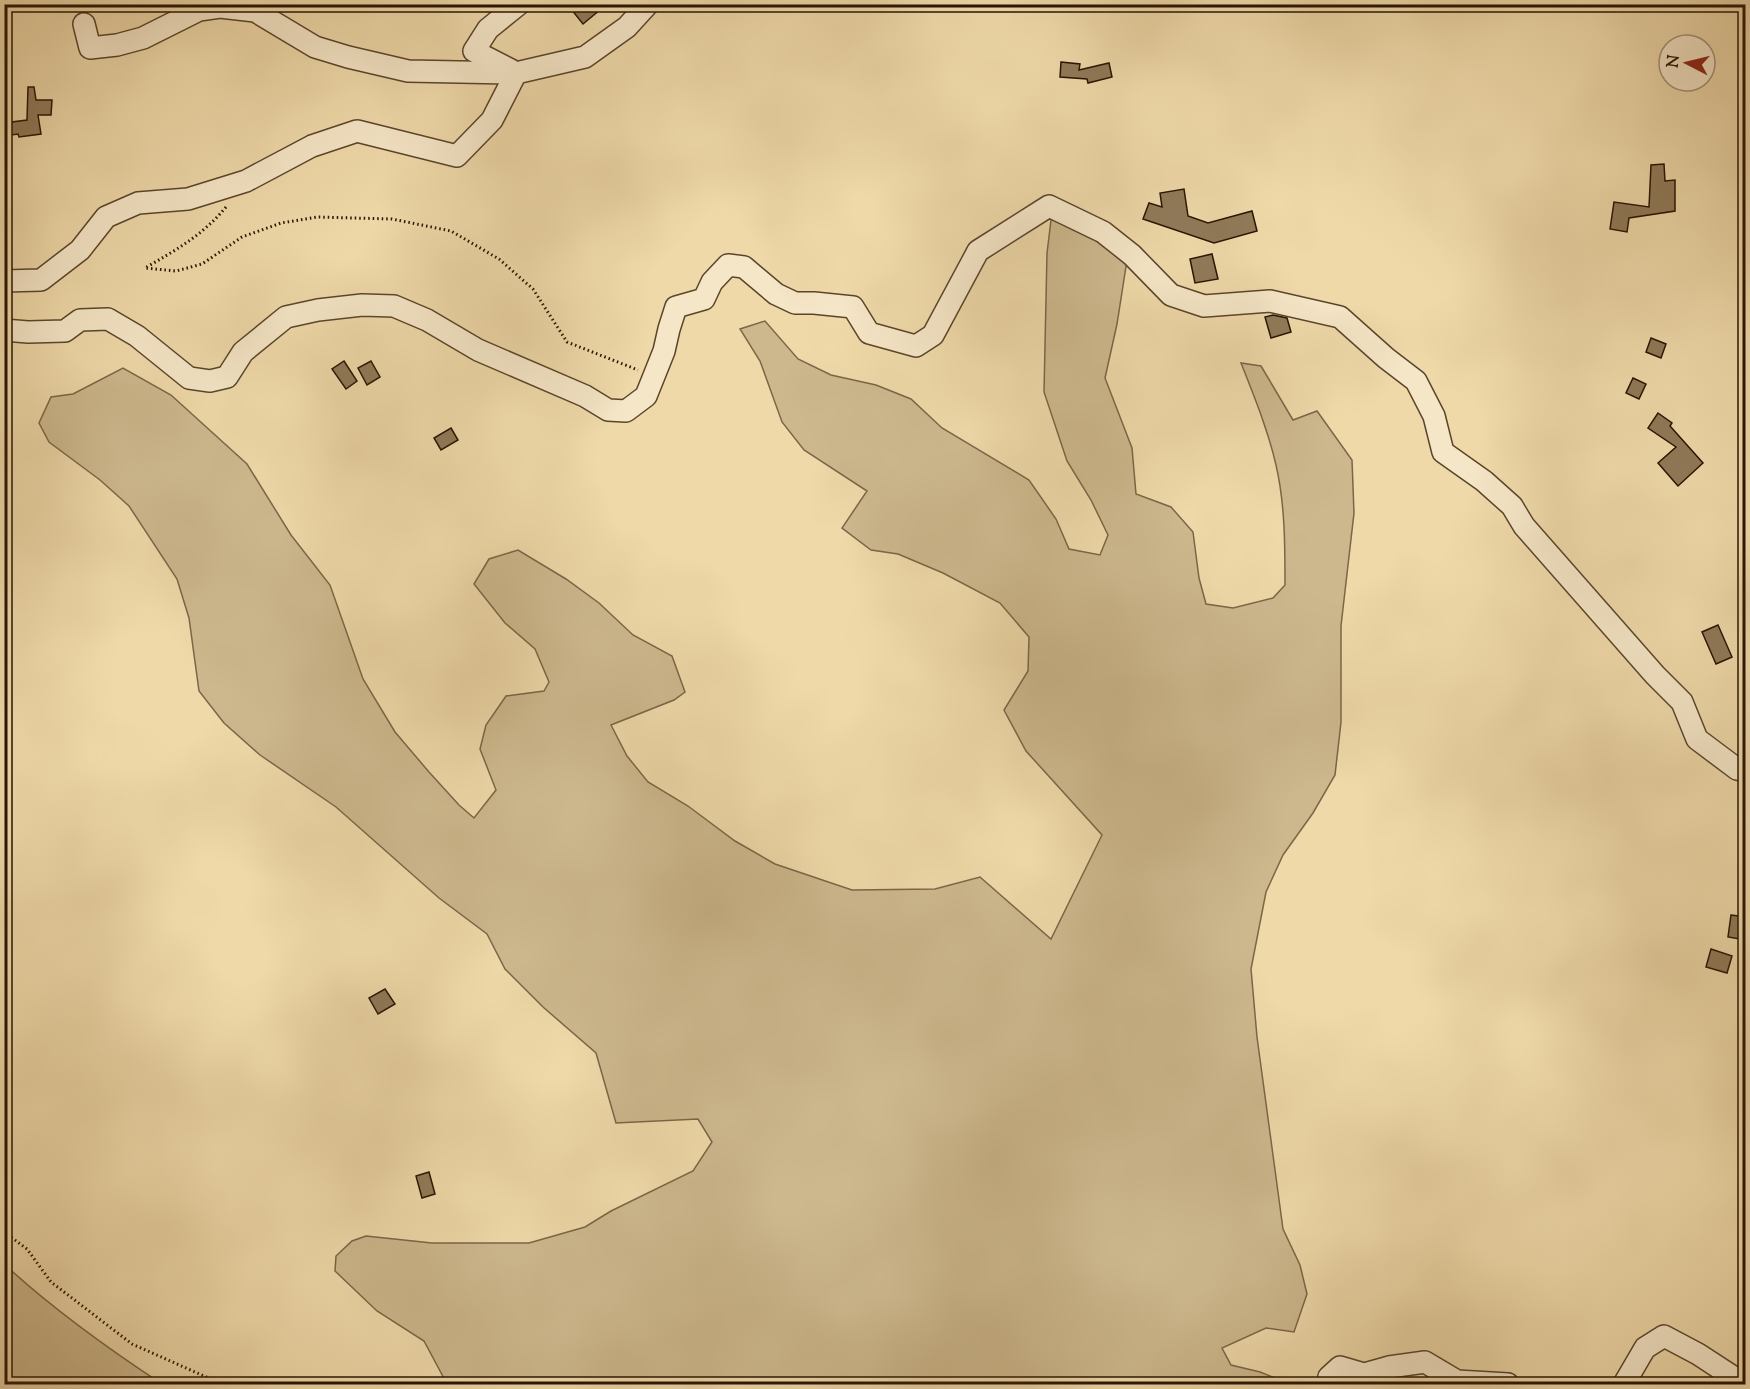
<svg xmlns="http://www.w3.org/2000/svg" width="1750" height="1389" viewBox="0 0 1750 1389" font-family="'Sorts Mill Goudy',serif">
  <rect width="100%" height="100%" fill="#efd9a9"/>
  <filter id="stains"><feTurbulence type="fractalNoise" baseFrequency=".00333" numOctaves="4"/><feColorMatrix values="0 0 0 0 .2 0 0 0 0 .09 0 0 0 0 .02 0 0 0 .5 -.17"/></filter>
  <radialGradient id="worn" r=".72"><stop offset=".6" stop-color="#630" stop-opacity="0"/><stop offset="1" stop-color="#630" stop-opacity=".3"/></radialGradient>
  <g fill="#cdb88d" stroke="#7b6648" stroke-width="1.5">
    <path d="M 1052,212 L 1091,217 L 1127,260 L 1117,324 L 1105,378 L 1132,448 L 1136,494 L 1171,507 L 1193,532 L 1199,578 L 1206,604 L 1233,608 L 1273,598 L 1285,585 C 1285,545 1285,504 1276,465 C 1268,430 1254,396 1241,363 L 1261,366 L 1293,420 L 1317,411 L 1352,460 L 1354,513 L 1341,626 L 1341,722 L 1335,775 L 1313,813 L 1283,855 L 1266,892 L 1251,969 L 1257,1037 L 1283,1229 L 1300,1265 L 1307,1294 L 1294,1332 L 1266,1328 L 1222,1348 L 1231,1365 L 1260,1372 L 1290,1384 L 447,1384 L 424,1341 L 377,1311 L 335,1271 L 336,1256 L 352,1241 L 366,1236 L 432,1243 L 529,1243 L 585,1227 L 611,1211 L 693,1171 L 712,1142 L 698,1119 L 616,1123 L 596,1053 L 543,1007 L 505,969 L 487,934 L 439,898 L 336,807 L 260,755 L 224,723 L 199,691 L 189,618 L 177,579 L 129,506 L 100,480 L 49,442 L 39,423 L 51,397 L 73,394 L 123,368 L 171,395 L 247,464 L 291,535 L 330,585 L 363,679 L 395,732 L 429,772 L 459,805 L 474,818 L 496,790 L 480,749 L 486,725 L 506,696 L 544,691 L 549,682 L 535,649 L 505,623 L 474,584 L 489,559 L 518,550 L 566,579 L 599,603 L 633,635 L 672,656 L 685,692 L 674,700 L 611,725 L 627,756 L 648,782 L 688,806 L 735,841 L 775,864 L 852,890 L 935,889 L 980,877 L 1051,939 L 1102,835 L 1026,751 L 1004,710 L 1028,671 L 1029,637 L 1000,603 L 943,573 L 898,554 L 871,550 L 842,528 L 867,491 L 804,450 L 782,422 L 760,361 L 740,329 L 765,321 L 798,359 L 831,375 L 876,385 L 911,399 L 942,428 L 1029,480 L 1056,519 L 1069,549 L 1100,555 L 1108,535 L 1091,500 L 1067,461 L 1044,392 L 1047,253 Z"/>
    <path d="M 4,1264 C 53,1309 107,1348 162,1384 L 5,1384 Z"/>
  </g>
  <g fill="#907a59" stroke="#291403" stroke-width="1.5">
    <polygon points="567,4 607,4 583,24"/>
    <polygon points="1061,62 1080,64 1079,70 1109,63 1112,77 1088,83 1087,79 1060,77"/>
    <polygon points="28,87 34,87 36,100 52,100 51,115 38,115 41,134 19,137 18,134 4,136 4,123 27,120"/>
    <polygon points="1664,164 1665,181 1675,180 1675,211 1629,218 1627,232 1610,229 1614,202 1649,207 1651,165"/>
    <polygon points="1184,189 1188,216 1208,223 1252,211 1257,231 1214,243 1143,219 1149,203 1162,207 1160,193"/>
    <polygon points="1212,254 1218,279 1195,283 1190,259"/>
    <polygon points="1273,315 1287,318 1291,332 1271,338 1265,317"/>
    <polygon points="1651,338 1666,344 1661,358 1646,352"/>
    <polygon points="344,361 357,381 346,389 332,369"/>
    <polygon points="371,361 380,377 367,385 358,368"/>
    <polygon points="1633,378 1646,384 1639,399 1626,393"/>
    <polygon points="1658,413 1672,423 1670,426 1703,463 1678,486 1658,463 1676,447 1648,428"/>
    <polygon points="451,428 458,440 441,450 434,438"/>
    <polygon points="1718,625 1732,657 1716,664 1702,632"/>
    <polygon points="1731,915 1746,917 1746,940 1728,937"/>
    <polygon points="1711,949 1732,956 1727,973 1706,967"/>
    <polygon points="385,989 395,1004 378,1014 369,998"/>
    <polygon points="429,1172 435,1194 422,1198 416,1176"/>
  </g>
  <g fill="none" stroke-linecap="round" stroke-linejoin="round">
    <g stroke="#5a452c" stroke-width="24">
      <g id="minor">
        <polyline points="84,24 90,48 117,45 143,38 199,10 220,7 255,11 315,47 348,57 408,71 516,73"/>
        <polyline points="511,70 474,51 488,29 519,4"/>
        <polyline points="4,281 41,280 80,250 106,217 138,203 188,199 246,181 312,146 357,131 457,156 492,120 516,73 585,57 627,27 648,4"/>
        <polyline points="4,330 28,332 65,331 80,320 108,319 137,336 189,378 210,381 227,377 243,352 286,317 318,310 362,305 394,306 427,320 478,350 585,396 608,410 626,411 646,396 664,351 669,329 676,307 704,299 712,282 728,265 744,267 776,294 795,303 814,303 853,307 869,333 916,346 933,335 978,251 1049,206 1103,232 1132,255 1171,295 1204,306 1270,301 1340,317 1386,358 1416,381 1434,416 1443,452 1484,481 1512,506 1524,526 1655,675 1682,702 1697,739 1737,769 1746,771"/>
        <polyline points="1332,1384 1329,1377 1340,1367 1364,1374 1389,1367 1425,1362 1457,1381 1508,1384"/>
        <polyline points="1624,1384 1645,1348 1664,1336 1698,1354 1744,1384"/>
      </g>
    </g>
    <g stroke="#291403" stroke-width="3" stroke-dasharray="1.5 3" stroke-linecap="butt">
      <path d="M 226,207 C 203,235 176,250 145,268 L 176,271 L 202,264 L 242,237 L 281,223 L 317,217 L 392,219 L 451,231 L 499,259 L 533,289 L 567,342 L 638,370"/>
      <polyline points="4,1232 27,1249 51,1282 132,1344 222,1384"/>
    </g>
    <use href="#minor" stroke="#f5e6c7" stroke-width="21"/>
  </g>
  <rect width="1750" height="1389" fill="none" stroke="#efd9a9" stroke-width="24"/>
  <rect x="6" y="6" width="1738" height="1377" fill="none" stroke="#291403" stroke-width="3"/>
  <rect x="12" y="12" width="1726" height="1365" fill="none" stroke="#291403" stroke-width="1.5"/>
  <g transform="translate(1687 63) rotate(277)"><circle r="28" fill="#f5e6c7" stroke="#a39279" stroke-width="1.5"/>
  <path d="M0-4.5L10 22L0 15L-10 22Z" fill="#8f2418"/>
  <text y="-9" font-size="16" font-weight="bold" text-anchor="middle" fill="#291403">N</text>
  </g>
  <rect width="100%" height="100%" filter="url(#stains)"/>
  <rect width="100%" height="100%" fill="url(#worn)"/>
</svg>
